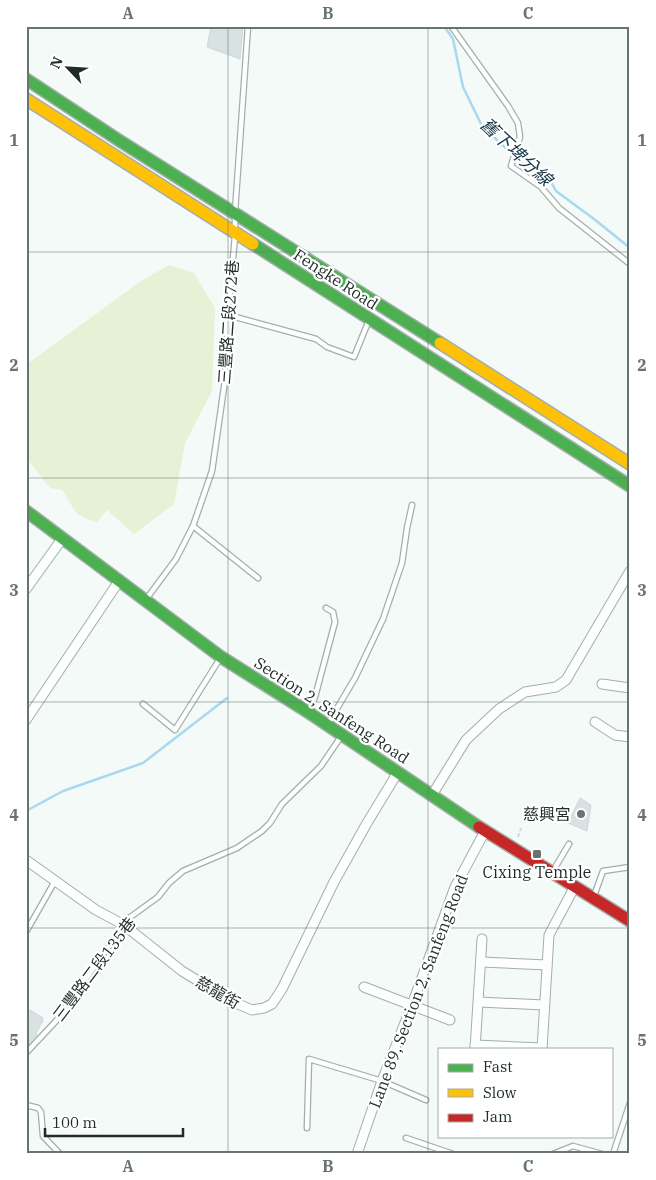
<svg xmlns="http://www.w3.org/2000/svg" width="656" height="1180" viewBox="0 0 656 1180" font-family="'IBM Plex Serif','Noto Sans TC',serif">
  <rect width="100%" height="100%" fill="#f4faf8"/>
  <path fill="#e6f1d5" d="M 169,265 L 194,273 L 215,308 L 212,391 L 185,443 L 174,504 L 134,534 L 107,510 L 97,522 C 70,515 76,509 62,490 L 50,488 L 26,457 L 26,365 L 141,281 Z"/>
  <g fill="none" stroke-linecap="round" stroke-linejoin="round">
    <g stroke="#a7d9f0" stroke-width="2.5">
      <polyline points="444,26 453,39 463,87 482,126 524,165 549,178 556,191 594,219 630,248"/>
      <polyline points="26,811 63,791 143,763 227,698"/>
    </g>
  </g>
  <g fill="#d8e2e2" stroke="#cfd8d8">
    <polygon points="211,26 243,26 240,59 207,47"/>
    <polygon points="580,798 591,805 587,831 568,823"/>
    <polygon points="30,1010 43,1018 42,1020 43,1021 36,1033 37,1035 26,1047 26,1014"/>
  </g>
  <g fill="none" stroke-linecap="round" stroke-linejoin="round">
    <g stroke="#a4aeaa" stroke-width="7">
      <g id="lane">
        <polyline points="451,26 508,106 518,123 520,137 511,166 541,187 559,208 630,264"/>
        <polyline points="235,228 235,212 248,26"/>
        <polyline points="228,315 316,339 327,347 354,357 369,320"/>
        <polyline points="193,526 258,578"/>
        <polyline points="147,598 176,559 193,526 212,471 225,380 228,315 235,236"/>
        <polyline points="143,704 175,730 219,660"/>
        <polyline points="310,709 315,697 335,622 333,612 326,608"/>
        <polyline points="329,722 355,678 383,619 402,563 407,528 412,505"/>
        <polyline points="553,871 569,844"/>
        <polyline points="594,896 603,871 630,867"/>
        <polyline points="26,932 55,881"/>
        <polyline points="26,1053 56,1021 129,918 158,897 169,883 183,871 237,848 262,831 270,823 282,804 321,766 340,738"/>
        <polyline points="26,1105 38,1108 41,1112 43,1136 60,1154"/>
        <polyline points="307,1128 309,1059 382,1081 426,1100"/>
        <polyline points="406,1138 453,1154"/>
        <polyline points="553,1154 573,1146 602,1154"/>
        <polyline points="613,1154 630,1103"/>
      </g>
    </g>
    <g stroke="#a4aeaa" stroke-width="11">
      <g id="street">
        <polyline points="26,589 62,539"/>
        <polyline points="602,684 630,688"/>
        <polyline points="26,720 119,581"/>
        <polyline points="595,722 615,735 630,737"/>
        <polyline points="432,795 466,740 499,709 525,692 556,687 566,680 630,571"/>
        <polyline points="26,860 96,910 124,925 182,971 231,1001 252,1010 264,1008 272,1004 282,989 334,882 367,823 398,772"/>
        <polyline points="481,962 547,965"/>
        <polyline points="364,987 450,1020"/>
        <polyline points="479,1002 544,1005"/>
        <polyline points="475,1045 542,1048"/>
        <polyline points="475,1049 482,939"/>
        <polyline points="542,1049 549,935 575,886"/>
        <polyline points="357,1154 382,1081 412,1005 455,887 485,831"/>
      </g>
    </g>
    <g stroke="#a4aeaa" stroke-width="14">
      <g id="fast">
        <polyline points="26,79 120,141 440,343"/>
        <polyline points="253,244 630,486"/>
        <polyline points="26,511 221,657 308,712 479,827"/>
      </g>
    </g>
    <g stroke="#a4aeaa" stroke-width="14">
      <g id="slow">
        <polyline points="26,99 253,244"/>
        <polyline points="440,343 630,464"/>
      </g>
    </g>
    <g stroke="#a4aeaa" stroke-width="14">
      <polyline id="jam" points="479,827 630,921"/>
    </g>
    <polyline stroke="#d4d7d6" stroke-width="2" stroke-dasharray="4 2.5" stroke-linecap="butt" points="518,837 521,828"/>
    <use href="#lane" stroke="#fdfefe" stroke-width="4.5"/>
    <use href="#street" stroke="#fdfefe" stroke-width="9"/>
    <use href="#fast" stroke="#4caf50" stroke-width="11"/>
    <use href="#slow" stroke="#ffc107" stroke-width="11"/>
    <use href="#jam" stroke="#c62828" stroke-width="11"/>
  </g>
  <path fill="none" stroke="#697471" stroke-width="1" stroke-opacity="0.55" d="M 228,26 L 228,1154M 428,26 L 428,1154M 26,252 L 630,252M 26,478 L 630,478M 26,702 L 630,702M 26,928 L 630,928"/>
  <g fill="#697471" stroke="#fff" stroke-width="2">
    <circle cx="581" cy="814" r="5"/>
    <rect x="532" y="849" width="10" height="10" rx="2.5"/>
  </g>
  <g text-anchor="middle" stroke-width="4.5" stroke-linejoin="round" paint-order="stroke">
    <g font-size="16" fill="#1e2c28" stroke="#fff">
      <text transform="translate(336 279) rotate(33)" y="6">Fengke Road</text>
      <text transform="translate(228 322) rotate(-86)" y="6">三豐路二段272巷</text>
      <text transform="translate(332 710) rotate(33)" y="6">Section 2, Sanfeng Road</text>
      <text transform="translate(94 969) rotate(-53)" y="6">三豐路二段135巷</text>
      <text transform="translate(418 991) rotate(-69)" y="6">Lane 89, Section 2, Sanfeng Road</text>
      <text transform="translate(218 992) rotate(30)" y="6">慈龍街</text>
    </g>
    <g font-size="16" fill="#1e2c28" stroke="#fff" text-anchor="end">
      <text x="571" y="820">慈興宮</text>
      <text x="537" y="878" text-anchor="middle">Cixing Temple</text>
    </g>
    <g font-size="18" font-style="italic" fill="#1a3a49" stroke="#fff">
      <text transform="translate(516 152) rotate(43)" y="6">舊下埤分線</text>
    </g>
  </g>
  <rect width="656" height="1180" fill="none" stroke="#ffffff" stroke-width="55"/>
  <rect x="438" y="1048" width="175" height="90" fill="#ffffff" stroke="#a5aba9"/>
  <rect x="448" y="1064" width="25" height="8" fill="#4caf50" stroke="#a5aba9"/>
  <text x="483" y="1072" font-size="15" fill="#1e2c28">Fast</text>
  <rect x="448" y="1089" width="25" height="8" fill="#ffc107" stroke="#a5aba9"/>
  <text x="483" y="1098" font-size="15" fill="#1e2c28">Slow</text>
  <rect x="448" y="1114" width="25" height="8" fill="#c62828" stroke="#a5aba9"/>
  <text x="483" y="1122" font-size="15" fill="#1e2c28">Jam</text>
  <g transform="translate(68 68) rotate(295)" stroke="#ffffff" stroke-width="4" paint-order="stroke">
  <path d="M0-4L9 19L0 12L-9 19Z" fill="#1e2c28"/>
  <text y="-8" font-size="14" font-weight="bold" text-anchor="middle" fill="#1e2c28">N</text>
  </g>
  <path d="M45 1128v8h138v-8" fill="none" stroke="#1e2c28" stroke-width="2.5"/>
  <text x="52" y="1128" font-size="15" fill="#1e2c28" stroke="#ffffff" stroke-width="4" paint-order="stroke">100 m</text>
  <rect x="28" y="28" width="600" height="1124" fill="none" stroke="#697471" stroke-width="2"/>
  <g font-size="16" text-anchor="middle" font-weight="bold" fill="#697471">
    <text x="128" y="19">A</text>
    <text x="328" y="19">B</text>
    <text x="528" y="19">C</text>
    <text x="14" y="146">1</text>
    <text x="642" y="146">1</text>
    <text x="14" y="371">2</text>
    <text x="642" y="371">2</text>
    <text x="14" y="596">3</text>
    <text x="642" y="596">3</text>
    <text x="14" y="821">4</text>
    <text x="642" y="821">4</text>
    <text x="14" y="1046">5</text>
    <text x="642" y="1046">5</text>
    <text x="128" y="1172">A</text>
    <text x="328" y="1172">B</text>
    <text x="528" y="1172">C</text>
  </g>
</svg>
